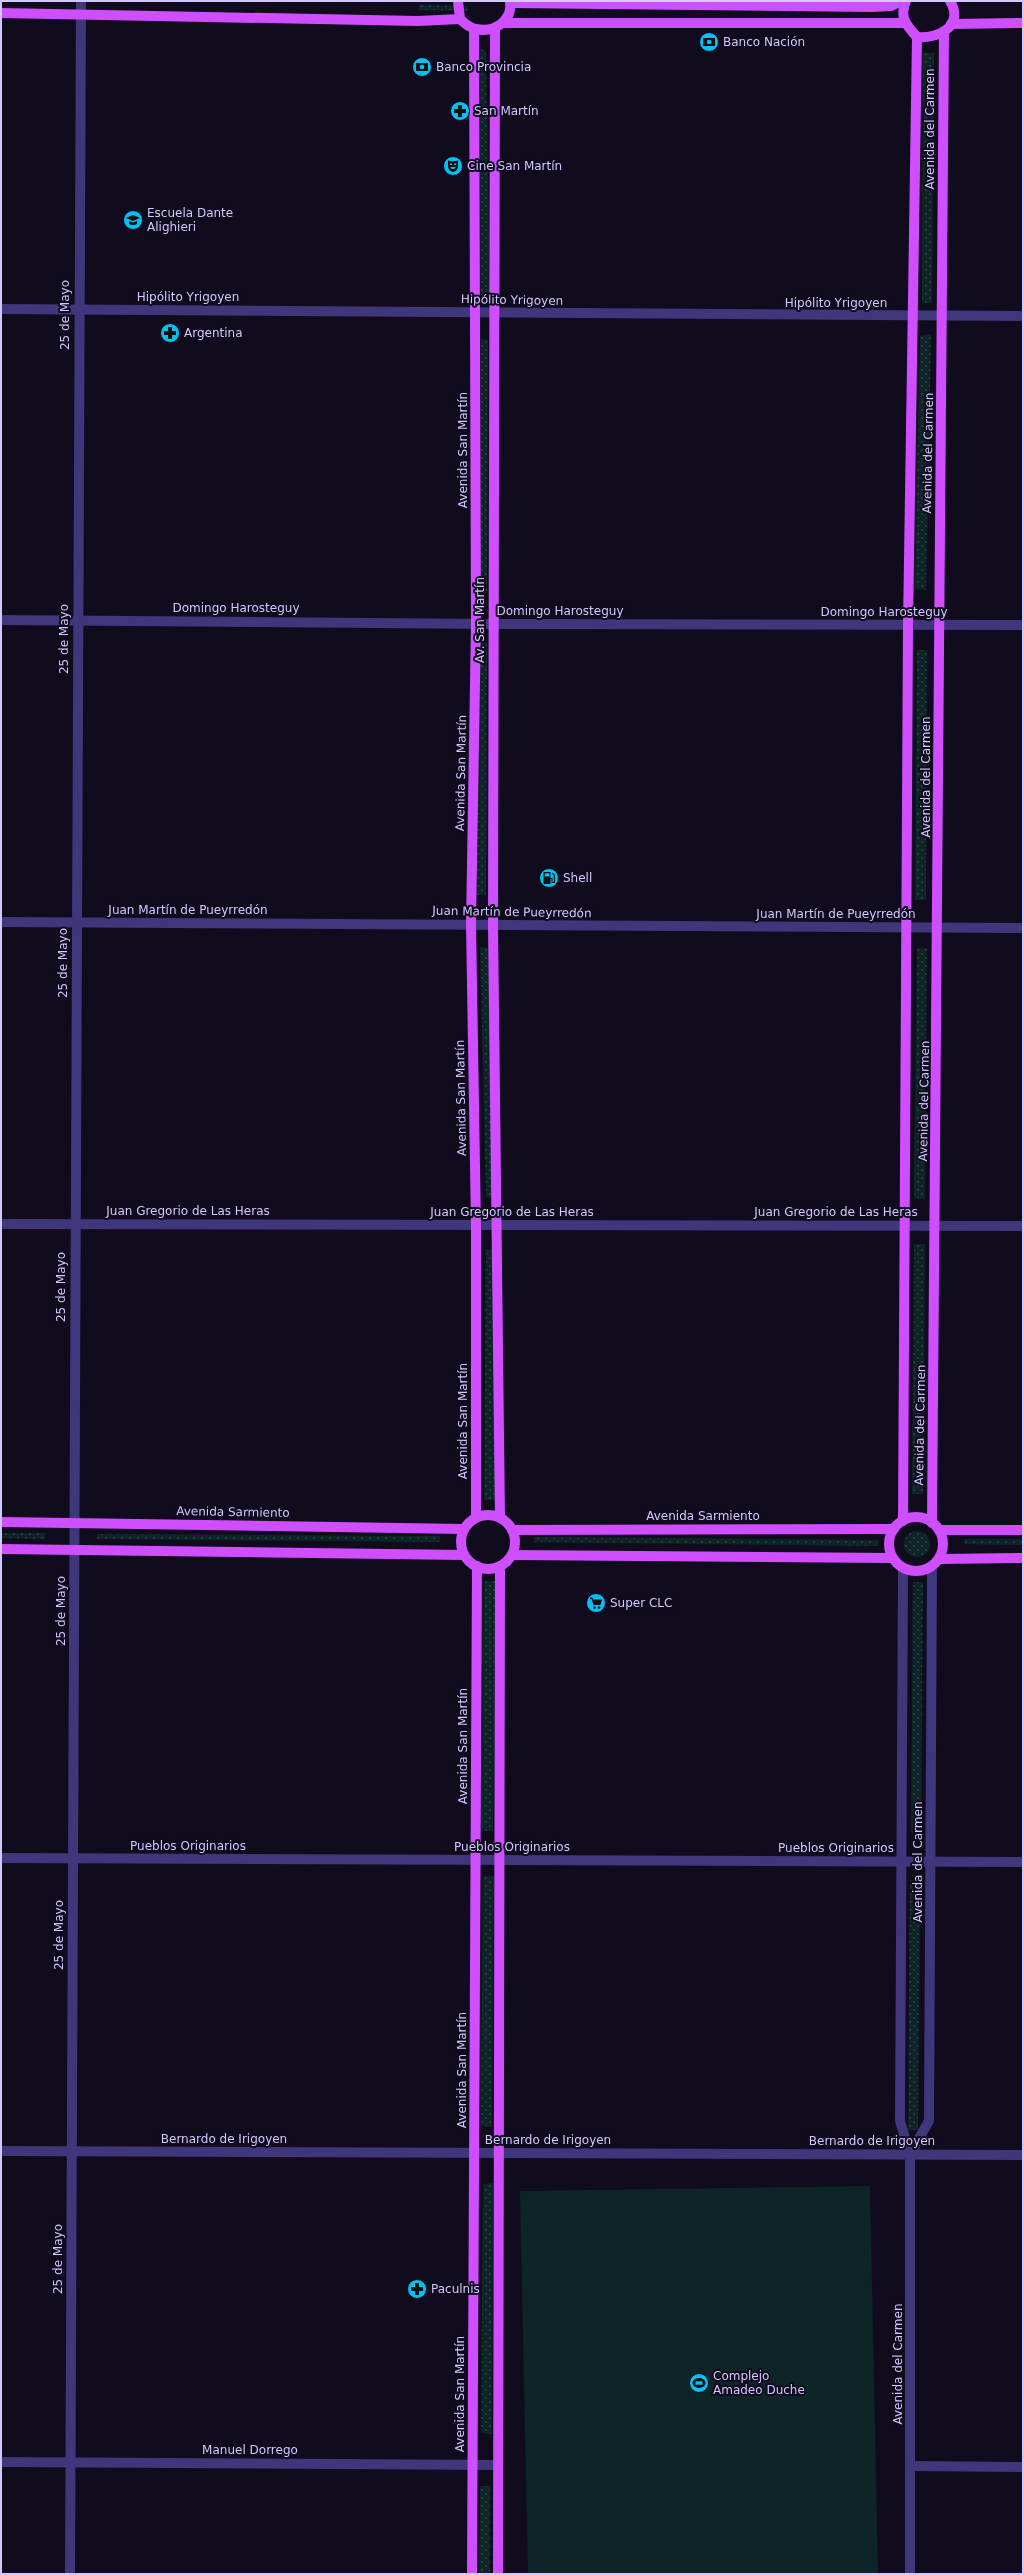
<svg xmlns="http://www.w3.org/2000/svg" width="1024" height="2575" viewBox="0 0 1024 2575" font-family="'DejaVu Sans',sans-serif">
  <defs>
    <pattern id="grass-dots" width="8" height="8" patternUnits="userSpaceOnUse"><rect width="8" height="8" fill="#0e2527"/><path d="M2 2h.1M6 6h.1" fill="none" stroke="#304347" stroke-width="1.8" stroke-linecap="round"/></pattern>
  </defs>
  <rect width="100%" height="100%" fill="#100b1d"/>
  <g fill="url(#grass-dots)">
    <polygon points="419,5 468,6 468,11 419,10"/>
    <polygon points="479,49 486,50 490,300 481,299"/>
    <polygon points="923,53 934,53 932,303 922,303"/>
    <polygon points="931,334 926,590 915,589 920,336"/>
    <polygon points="481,339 488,340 487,593 481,593"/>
    <polygon points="480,642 487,643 486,895 477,895"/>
    <polygon points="917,650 927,650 926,900 915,900"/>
    <polygon points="480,947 488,948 495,1198 486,1197"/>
    <polygon points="917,948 927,948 925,1199 914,1198"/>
    <polygon points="914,1244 925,1244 923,1494 912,1494"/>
    <polygon points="486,1250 497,1250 495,1500 484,1500"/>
    <circle cx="917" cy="1544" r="13"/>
    <polygon points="1,1533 45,1533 45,1539 1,1538"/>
    <polygon points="97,1534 440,1536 440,1542 97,1539"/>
    <polygon points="534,1537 878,1540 878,1546 534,1542"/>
    <polygon points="964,1539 1023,1539 1023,1545 964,1544"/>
    <polygon points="484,1581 495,1581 493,1831 482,1831"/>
    <polygon points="913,1582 923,1582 921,1833 911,1833"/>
    <polygon points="483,1876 494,1876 492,2127 481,2126"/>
    <polygon points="910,1880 920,1880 918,2130 908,2130"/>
    <polygon points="493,2183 492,2434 481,2433 483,2184"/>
    <polygon points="480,2486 490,2486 490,2574 479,2574"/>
  </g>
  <polygon fill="#0e2527" points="870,2186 878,2574 528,2574 520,2191"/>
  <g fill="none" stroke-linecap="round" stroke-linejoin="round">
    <g stroke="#40367c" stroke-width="10">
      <polyline points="1,309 1023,316"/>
      <polyline points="1,620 492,624 1023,625"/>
      <polyline points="1,922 1023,928"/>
      <polyline points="1,1224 1023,1226"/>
      <polyline points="903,1568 900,2121 910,2154 910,2574"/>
      <polyline points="1,1858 1023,1862"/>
      <polyline points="1,2151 1023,2155"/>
      <polyline points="910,2154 929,2121 932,1566"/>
      <polyline points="1,2462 498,2465"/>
      <polyline points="911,2466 1023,2467"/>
      <polyline points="70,2574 81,1"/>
    </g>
    <g stroke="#cf4eff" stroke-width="10">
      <path d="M 458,1 L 460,19 C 464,23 470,28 476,29 C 494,33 513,21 510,1"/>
      <path d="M 906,1 C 899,17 906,25 917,37 C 938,39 965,26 950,1"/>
      <polyline points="510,3 872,7 891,6 902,1"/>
      <polyline points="1,13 418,21 460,19"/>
      <polyline points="504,23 904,23"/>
      <polyline points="951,24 1023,23"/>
      <polyline points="495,28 493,926 500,1518"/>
      <polyline points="474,29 476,622 471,924 476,1226 476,1518"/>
      <circle cx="488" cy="1542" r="27"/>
      <circle cx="916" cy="1544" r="27"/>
      <polyline points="903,1521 908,625 917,37"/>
      <polyline points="1,1522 464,1529"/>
      <polyline points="932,1523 944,32"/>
      <polyline points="512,1530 894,1529"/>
      <polyline points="939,1530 1023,1530"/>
      <polyline points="1,1549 464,1555"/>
      <polyline points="512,1555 893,1558"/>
      <polyline points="939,1559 1023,1558"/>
      <polyline points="472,2574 477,1566"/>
      <polyline points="498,2574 500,1566"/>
    </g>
  </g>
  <defs>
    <g id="bank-disc" transform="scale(1)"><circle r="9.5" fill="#00c1f2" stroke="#100b1d"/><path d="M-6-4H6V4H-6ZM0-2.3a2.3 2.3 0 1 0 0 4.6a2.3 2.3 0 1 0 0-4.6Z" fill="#111"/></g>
    <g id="pharmacy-disc" transform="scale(1)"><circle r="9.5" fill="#00c1f2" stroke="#100b1d"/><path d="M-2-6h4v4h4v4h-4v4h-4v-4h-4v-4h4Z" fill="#111"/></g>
    <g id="theatre-disc" transform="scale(1)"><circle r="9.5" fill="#00c1f2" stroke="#100b1d"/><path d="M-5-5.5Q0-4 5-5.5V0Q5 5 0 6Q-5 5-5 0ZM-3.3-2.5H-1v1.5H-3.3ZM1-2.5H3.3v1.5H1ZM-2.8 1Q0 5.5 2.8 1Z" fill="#111"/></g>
    <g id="school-disc" transform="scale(1)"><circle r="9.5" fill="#00c1f2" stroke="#100b1d"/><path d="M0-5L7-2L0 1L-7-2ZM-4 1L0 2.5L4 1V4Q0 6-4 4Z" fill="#111"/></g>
    <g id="fuel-disc" transform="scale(1)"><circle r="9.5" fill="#00c1f2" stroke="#100b1d"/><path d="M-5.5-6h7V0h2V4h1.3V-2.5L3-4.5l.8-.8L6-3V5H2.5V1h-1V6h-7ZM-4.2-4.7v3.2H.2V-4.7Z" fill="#111"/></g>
    <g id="supermarket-disc" transform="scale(1)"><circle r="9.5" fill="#00c1f2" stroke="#100b1d"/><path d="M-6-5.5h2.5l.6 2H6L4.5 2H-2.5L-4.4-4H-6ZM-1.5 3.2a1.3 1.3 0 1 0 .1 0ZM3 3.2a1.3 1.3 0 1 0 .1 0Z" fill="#111"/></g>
    <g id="stadium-disc" transform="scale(1)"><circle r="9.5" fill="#00c1f2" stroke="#100b1d"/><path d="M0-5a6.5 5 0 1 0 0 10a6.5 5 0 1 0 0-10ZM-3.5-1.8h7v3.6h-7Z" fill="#111"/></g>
  </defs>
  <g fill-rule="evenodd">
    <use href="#bank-disc" x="709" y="42"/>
    <use href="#bank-disc" x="422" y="67"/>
    <use href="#pharmacy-disc" x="460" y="111"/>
    <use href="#theatre-disc" x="453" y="166"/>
    <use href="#school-disc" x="133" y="220"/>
    <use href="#pharmacy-disc" x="170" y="333"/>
    <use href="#fuel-disc" x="549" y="878"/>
    <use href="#supermarket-disc" x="596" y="1603"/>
    <use href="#pharmacy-disc" x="417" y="2289"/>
    <use href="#stadium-disc" x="699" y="2383"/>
  </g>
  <g text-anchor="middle" stroke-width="4" stroke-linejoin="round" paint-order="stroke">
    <g font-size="12" fill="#d3c7ff" stroke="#100b1d" text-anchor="start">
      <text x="723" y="46">Banco Nación</text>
      <text x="436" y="71">Banco Provincia</text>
      <text x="474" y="115">San Martín</text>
      <text x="467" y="170">Cine San Martín</text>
      <text x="147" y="217">Escuela Dante<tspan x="147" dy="14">Alighieri</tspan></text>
      <text x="184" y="337">Argentina</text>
      <text x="563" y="882">Shell</text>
      <text x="610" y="1607">Super CLC</text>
      <text x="431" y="2293">Paculnis</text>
      <text x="713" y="2380">Complejo<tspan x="713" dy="14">Amadeo Duche</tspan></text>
    </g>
    <g font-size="12" fill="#d3c7ff" stroke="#100b1d">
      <text transform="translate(930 129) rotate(-90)" y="4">Avenida del Carmen</text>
      <text x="188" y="301">Hipólito Yrigoyen</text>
      <text transform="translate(512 300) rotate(1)" y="4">Hipólito Yrigoyen</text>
      <text x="836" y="307">Hipólito Yrigoyen</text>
      <text transform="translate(65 315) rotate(-90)" y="4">25 de Mayo</text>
      <text transform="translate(463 450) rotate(-90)" y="4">Avenida San Martín</text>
      <text transform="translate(928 453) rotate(-89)" y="4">Avenida del Carmen</text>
      <text x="236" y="612">Domingo Harosteguy</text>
      <text x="560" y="615">Domingo Harosteguy</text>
      <text x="884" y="616">Domingo Harosteguy</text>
      <text transform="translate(480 620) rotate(-90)" y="4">Av. San Martín</text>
      <text transform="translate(64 639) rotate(-90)" y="4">25 de Mayo</text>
      <text transform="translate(461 773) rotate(-89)" y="4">Avenida San Martín</text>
      <text transform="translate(926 777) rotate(-90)" y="4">Avenida del Carmen</text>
      <text x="188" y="914">Juan Martín de Pueyrredón</text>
      <text transform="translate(512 912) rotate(1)" y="4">Juan Martín de Pueyrredón</text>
      <text x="836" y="918">Juan Martín de Pueyrredón</text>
      <text transform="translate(63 963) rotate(-90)" y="4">25 de Mayo</text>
      <text transform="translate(461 1098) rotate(-91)" y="4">Avenida San Martín</text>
      <text transform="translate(924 1101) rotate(-89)" y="4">Avenida del Carmen</text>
      <text x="188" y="1215">Juan Gregorio de Las Heras</text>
      <text x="512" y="1216">Juan Gregorio de Las Heras</text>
      <text x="836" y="1216">Juan Gregorio de Las Heras</text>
      <text transform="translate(61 1287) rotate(-90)" y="4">25 de Mayo</text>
      <text transform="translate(463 1421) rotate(-90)" y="4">Avenida San Martín</text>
      <text transform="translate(920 1425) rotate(-89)" y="4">Avenida del Carmen</text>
      <text transform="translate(233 1512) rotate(1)" y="4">Avenida Sarmiento</text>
      <text x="703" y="1520">Avenida Sarmiento</text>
      <text transform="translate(61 1611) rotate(-90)" y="4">25 de Mayo</text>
      <text transform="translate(463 1746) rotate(-90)" y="4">Avenida San Martín</text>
      <text x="188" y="1850">Pueblos Originarios</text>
      <text x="512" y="1851">Pueblos Originarios</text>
      <text x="836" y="1852">Pueblos Originarios</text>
      <text transform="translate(918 1862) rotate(-90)" y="4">Avenida del Carmen</text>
      <text transform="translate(59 1935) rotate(-90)" y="4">25 de Mayo</text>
      <text transform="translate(462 2070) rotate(-90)" y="4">Avenida San Martín</text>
      <text x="224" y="2143">Bernardo de Irigoyen</text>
      <text x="548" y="2144">Bernardo de Irigoyen</text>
      <text x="872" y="2145">Bernardo de Irigoyen</text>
      <text transform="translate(58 2259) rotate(-90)" y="4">25 de Mayo</text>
      <text transform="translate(898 2364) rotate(-90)" y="4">Avenida del Carmen</text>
      <text transform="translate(460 2394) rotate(-90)" y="4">Avenida San Martín</text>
      <text x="250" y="2454">Manuel Dorrego</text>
    </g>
  </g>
  <rect width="1024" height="2575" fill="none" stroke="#d3c7ff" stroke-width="4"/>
</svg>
